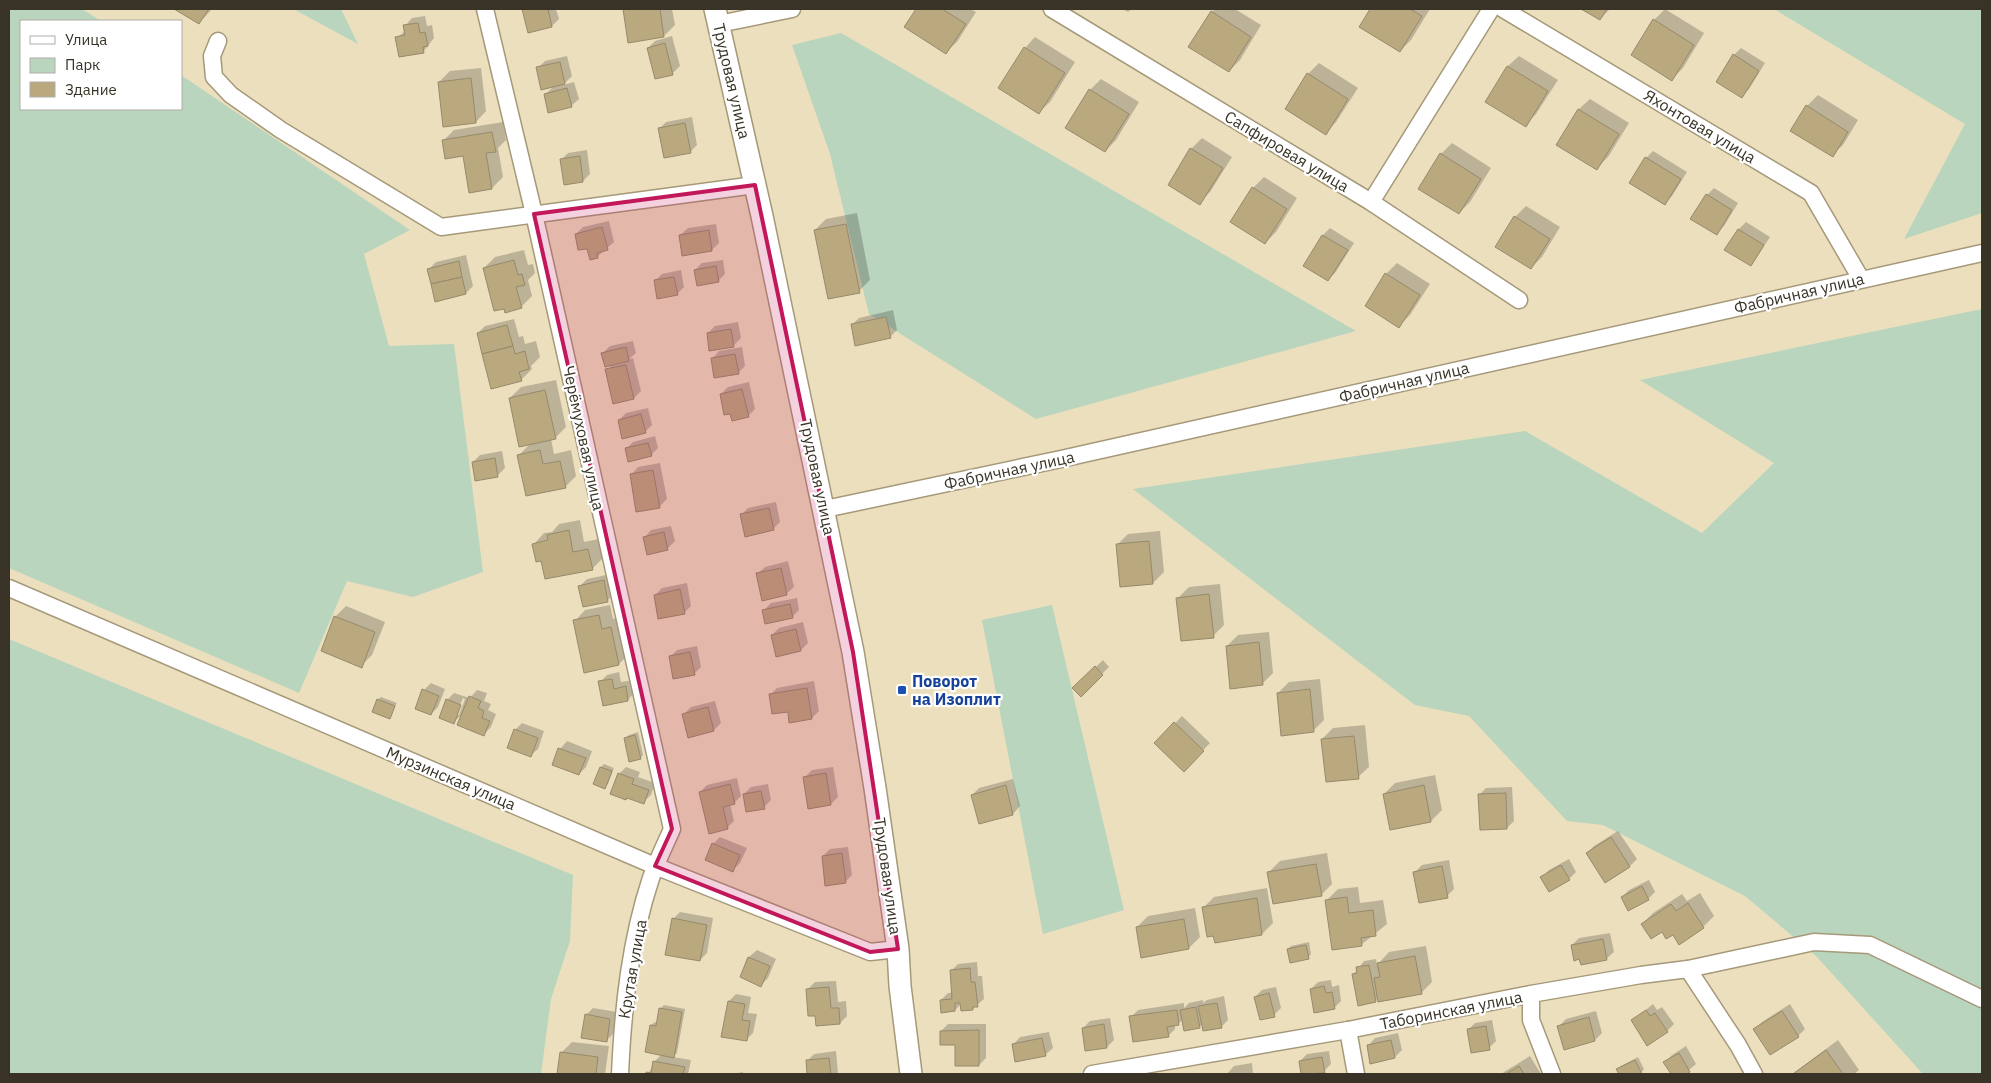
<svg xmlns="http://www.w3.org/2000/svg" width="1991" height="1083" viewBox="0 0 1991 1083" font-family="'IBM Plex Sans',sans-serif">
  <rect width="100%" height="100%" fill="#ecdfbe"/>
  <g fill="#b9d5bd">
    <polygon points="9,9 82,9 101,21 21,21 21,109 181,109 181,75 410,230 364,254 389,346 454,344 483,572 413,597 347,581 299,693 9,568"/>
    <polygon points="294,9 341,9 358,44 297,11"/>
    <polygon points="1774,9 1982,9 1982,213 1904,239 1965,124"/>
    <polygon points="841,33 1356,331 1036,419 869,314 830,154 792,45"/>
    <polygon points="1982,309 1982,1074 1923,1074 1816,956 1745,896 1603,825 1567,821 1469,716 1415,705 1133,489 1525,431 1702,533 1774,463 1640,380"/>
    <polygon points="1052,605 1124,910 1043,934 982,620"/>
    <polygon points="9,639 573,875 570,941 551,999 541,1074 9,1074"/>
  </g>
  <g fill="#0003" fill-rule="evenodd">
    <polygon points="177,9 212,9 199,23"/>
    <polygon points="523,9 556,9 559,19 552,26 529,32"/>
    <polygon points="624,9 672,9 675,25 664,36 629,41"/>
    <polygon points="918,9 970,9 976,12 957,42 946,52 906,27"/>
    <polygon points="1123,9 1132,9 1128,12"/>
    <polygon points="1215,9 1235,9 1261,25 1240,60 1229,71 1212,12"/>
    <polygon points="1372,9 1430,9 1411,40 1400,51 1361,26"/>
    <polygon points="1583,9 1610,9 1600,19"/>
    <polygon points="1665,9 1704,33 1683,68 1672,79 1654,20"/>
    <polygon points="425,16 427,26 432,25 434,38 423,52 397,38 406,30 405,26 412,18"/>
    <polygon points="672,36 680,66 672,74 648,48 655,41"/>
    <polygon points="1035,37 1075,62 1050,102 1039,112 1025,48"/>
    <polygon points="1741,48 1765,63 1749,89 1742,96 1734,55"/>
    <polygon points="567,56 572,76 563,85 574,82 579,99 571,106 545,95 554,86 538,68 545,61"/>
    <polygon points="1519,56 1558,80 1536,114 1525,125 1486,101 1508,66"/>
    <polygon points="1319,63 1358,88 1336,122 1326,133 1308,74"/>
    <polygon points="481,68 486,111 476,122 439,82 450,71"/>
    <polygon points="1101,79 1139,102 1116,140 1105,151 1067,127 1090,90"/>
    <polygon points="1818,95 1858,120 1843,145 1832,155 1807,106"/>
    <polygon points="1590,99 1629,123 1608,157 1597,168 1558,144 1579,109"/>
    <polygon points="692,117 697,145 690,152 659,129 666,122"/>
    <polygon points="503,122 506,140 498,148 503,177 492,188 464,154 443,141 454,130"/>
    <polygon points="1202,138 1232,157 1210,192 1199,203 1191,149"/>
    <polygon points="1452,143 1491,168 1470,202 1459,213 1441,154"/>
    <polygon points="587,150 590,174 583,181 565,183 561,160 568,153"/>
    <polygon points="1653,151 1687,172 1672,196 1665,203 1646,158"/>
    <polygon points="1264,177 1297,198 1276,232 1265,243 1253,188"/>
    <polygon points="1714,188 1738,203 1724,226 1716,233 1707,195"/>
    <polygon points="1526,206 1560,227 1542,257 1531,268 1515,217"/>
    <polygon points="857,213 870,280 859,291 815,230 826,219"/>
    <polygon points="609,221 614,242 597,257 576,234 583,227"/>
    <polygon points="1746,222 1770,237 1757,257 1750,264 1726,249 1739,229"/>
    <polygon points="716,224 719,243 712,250 680,235 688,228"/>
    <polygon points="1330,228 1354,243 1335,273 1328,280 1305,265 1323,235"/>
    <polygon points="524,250 528,265 533,264 535,273 528,280 532,296 521,307 484,268 495,257"/>
    <polygon points="466,255 473,286 466,293 429,269 436,262"/>
    <polygon points="723,260 725,274 718,281 695,270 702,263"/>
    <polygon points="1397,263 1430,284 1410,315 1399,326 1386,274"/>
    <polygon points="681,270 684,287 677,294 655,281 662,274"/>
    <polygon points="893,310 897,330 890,337 852,325 859,318"/>
    <polygon points="514,319 519,337 523,336 525,344 536,341 540,357 531,366 532,369 521,380 478,333 485,326"/>
    <polygon points="738,322 741,338 734,345 708,333 715,326"/>
    <polygon points="633,341 636,353 629,359 633,358 641,391 634,398 607,370 613,364 603,353 610,346"/>
    <polygon points="742,347 745,366 738,373 712,359 719,351"/>
    <polygon points="556,380 566,427 555,438 551,439 554,454 571,450 576,476 565,487 519,455 530,444 510,398 521,387"/>
    <polygon points="749,382 755,409 748,416 721,394 728,387"/>
    <polygon points="648,408 652,425 645,432 619,420 626,413"/>
    <polygon points="655,436 658,448 651,455 626,449 633,442"/>
    <polygon points="502,451 505,468 498,475 476,479 473,462 480,455"/>
    <polygon points="660,463 667,499 660,506 631,475 638,467"/>
    <polygon points="776,502 780,522 773,529 741,515 748,508"/>
    <polygon points="580,520 584,542 599,539 603,558 592,569 542,559 534,544 544,533 552,532 559,524"/>
    <polygon points="671,526 675,541 667,549 644,538 651,530"/>
    <polygon points="1160,531 1164,572 1153,583 1117,545 1128,534"/>
    <polygon points="788,561 794,587 786,594 757,574 765,567"/>
    <polygon points="611,574 615,593 608,600 580,586 587,579"/>
    <polygon points="687,583 691,606 684,613 655,595 662,588"/>
    <polygon points="1220,584 1224,625 1213,636 1178,598 1189,587"/>
    <polygon points="797,598 799,610 792,617 764,610 771,603"/>
    <polygon points="610,605 613,619 622,617 630,653 619,664 575,621 585,610"/>
    <polygon points="346,606 385,622 372,655 361,666 335,617"/>
    <polygon points="803,622 808,643 801,650 772,635 779,628"/>
    <polygon points="1269,632 1273,673 1262,684 1227,646 1238,635"/>
    <polygon points="697,646 701,667 694,674 670,657 677,650"/>
    <polygon points="1103,660 1109,667 1081,695 1074,688"/>
    <polygon points="619,672 621,682 633,680 635,692 628,700 604,704 600,682 607,675"/>
    <polygon points="1320,679 1324,720 1313,731 1278,693 1289,682"/>
    <polygon points="814,681 819,711 812,718 789,710 770,695 777,688"/>
    <polygon points="431,683 445,689 438,707 431,714 424,690"/>
    <path d="M 477,690 L 487,693 L 484,701 L 491,704 L 488,710 L 496,714 L 491,727 L 484,734 L 464,712 L 454,722 L 447,700 L 454,693 L 470,698 ZM 463,698 L 465,699 L 459,715 L 456,715 Z"/>
    <polygon points="381,697 397,703 389,717 378,700"/>
    <polygon points="715,701 721,723 714,730 684,714 691,707"/>
    <polygon points="1182,716 1210,743 1184,770 1156,743"/>
    <polygon points="522,723 544,731 538,749 530,756 515,730"/>
    <polygon points="1365,725 1369,767 1358,777 1322,739 1333,728"/>
    <polygon points="638,732 643,755 640,758 625,738 629,735"/>
    <polygon points="567,741 592,751 586,767 579,774 553,764 560,749"/>
    <polygon points="604,764 614,768 608,784 605,787 595,784 601,767"/>
    <polygon points="626,767 640,772 638,777 655,783 651,795 643,802 619,774"/>
    <polygon points="833,767 838,797 831,804 809,808 805,777 812,770"/>
    <polygon points="1435,775 1442,810 1431,821 1391,829 1384,794 1395,783"/>
    <polygon points="737,778 741,796 734,803 730,804 734,821 727,828 700,792 707,785"/>
    <polygon points="1013,779 1020,806 1013,814 979,822 972,795 979,788"/>
    <polygon points="768,784 771,800 764,807 744,794 751,787"/>
    <polygon points="1512,787 1514,821 1507,828 1479,795 1486,788"/>
    <polygon points="1618,831 1637,859 1630,866 1606,881 1587,853 1594,846"/>
    <polygon points="720,837 747,848 740,863 733,870 713,844"/>
    <polygon points="848,847 852,875 845,882 823,856 830,849"/>
    <polygon points="1327,853 1332,884 1321,895 1269,872 1280,861"/>
    <polygon points="1569,859 1576,872 1569,879 1542,877 1549,870"/>
    <polygon points="1449,860 1454,889 1447,896 1415,872 1422,865"/>
    <polygon points="1649,880 1655,892 1648,899 1628,909 1622,897 1629,890"/>
    <polygon points="1358,887 1360,903 1383,900 1387,924 1361,945 1327,900 1338,889"/>
    <polygon points="1267,888 1273,923 1262,934 1216,941 1203,908 1214,897"/>
    <polygon points="1700,893 1714,916 1703,927 1673,934 1642,924 1653,913 1682,894 1687,901"/>
    <polygon points="1195,908 1200,937 1189,948 1137,927 1148,916"/>
    <polygon points="680,912 713,918 707,953 700,960 673,919"/>
    <polygon points="1610,933 1614,952 1606,959 1572,945 1579,938"/>
    <polygon points="1309,942 1311,954 1308,958 1288,949 1291,946"/>
    <polygon points="1426,946 1432,982 1421,993 1378,998 1375,1001 1353,975 1364,961 1376,959 1377,965 1389,952"/>
    <polygon points="757,950 776,959 768,978 761,985 741,977 749,957"/>
    <polygon points="977,962 978,976 982,976 984,999 972,1009 961,1004 955,1010 941,1000 948,993 953,993 951,971 958,964"/>
    <polygon points="1331,980 1332,987 1339,985 1341,1001 1334,1008 1311,989 1318,982"/>
    <polygon points="836,981 838,1002 846,1001 847,1016 840,1023 817,1014 807,990 815,982"/>
    <polygon points="1276,987 1281,1008 1274,1015 1255,997 1262,990"/>
    <polygon points="736,994 751,997 748,1013 757,1014 753,1033 746,1040 729,1001"/>
    <polygon points="1224,996 1228,1020 1221,1027 1203,1024 1199,1027 1183,1019 1178,1024 1175,1024 1175,1029 1168,1036 1131,1017 1138,1010 1184,1003 1184,1008 1189,1003 1203,1000 1203,1003 1207,1000"/>
    <polygon points="1653,1004 1657,1010 1662,1007 1674,1024 1667,1031 1632,1021"/>
    <polygon points="1790,1004 1805,1029 1798,1036 1755,1029 1762,1022"/>
    <polygon points="664,1005 685,1009 677,1053 673,1057 691,1060 688,1074 647,1074 654,1066 654,1062 662,1054 651,1025 655,1022 658,1023 661,1008"/>
    <polygon points="593,1008 617,1012 613,1034 606,1041 586,1015"/>
    <polygon points="1596,1011 1602,1033 1595,1040 1559,1026 1566,1019"/>
    <polygon points="1110,1018 1114,1040 1107,1047 1083,1028 1090,1021"/>
    <polygon points="1492,1020 1496,1041 1489,1048 1468,1030 1475,1023"/>
    <polygon points="948,1024 986,1024 986,1058 979,1065 941,1031"/>
    <polygon points="1049,1032 1053,1048 1045,1055 1013,1045 1020,1037"/>
    <polygon points="1398,1033 1402,1050 1395,1057 1368,1046 1375,1038"/>
    <polygon points="1838,1040 1859,1070 1854,1074 1792,1074"/>
    <polygon points="572,1042 609,1046 605,1074 558,1074 561,1053"/>
    <polygon points="1686,1046 1696,1064 1684,1074 1672,1074 1665,1062 1672,1055"/>
    <polygon points="836,1051 838,1074 808,1074 807,1061 814,1054"/>
    <polygon points="1329,1051 1331,1064 1324,1071 1302,1074 1300,1061 1307,1054"/>
    <polygon points="1530,1056 1541,1074 1502,1074 1504,1072"/>
    <polygon points="1638,1057 1644,1069 1641,1073 1620,1074 1617,1069 1621,1066"/>
    <polygon points="1252,1063 1253,1074 1227,1074 1234,1066"/>
    <polygon points="743,1072 743,1074 731,1074"/>
  </g>
  <g fill="#baa97e" stroke="#968a6c">
    <polygon points="174,9 209,9 199,24"/>
    <polygon points="522,9 548,9 552,27 528,33"/>
    <polygon points="623,9 660,9 664,37 628,43"/>
    <polygon points="916,9 942,9 966,24 946,54 904,27"/>
    <polygon points="1370,9 1410,9 1422,16 1400,52 1359,27"/>
    <polygon points="1581,9 1607,9 1600,20"/>
    <polygon points="1211,11 1251,37 1229,72 1188,47"/>
    <polygon points="1653,19 1694,45 1672,81 1631,55"/>
    <polygon points="418,23 420,33 425,32 428,46 423,47 424,53 399,57 395,37 405,35 403,25"/>
    <polygon points="665,43 673,75 655,79 647,48"/>
    <polygon points="1024,47 1065,73 1039,114 998,88"/>
    <polygon points="1733,54 1759,71 1742,98 1716,82"/>
    <polygon points="560,62 565,84 541,90 536,67"/>
    <polygon points="1507,66 1548,91 1526,127 1485,102"/>
    <polygon points="1307,73 1348,99 1326,135 1285,109"/>
    <polygon points="471,78 476,123 443,127 438,82"/>
    <polygon points="567,88 572,107 548,113 544,94"/>
    <polygon points="1089,89 1129,114 1105,152 1065,128"/>
    <polygon points="1806,105 1848,132 1833,157 1790,131"/>
    <polygon points="1578,109 1619,134 1597,170 1556,145"/>
    <polygon points="685,123 691,153 664,158 658,128"/>
    <polygon points="492,132 496,152 486,153 492,189 469,193 463,156 445,159 442,140"/>
    <polygon points="1190,148 1223,168 1200,205 1168,185"/>
    <polygon points="1440,153 1481,179 1459,214 1418,189"/>
    <polygon points="580,156 583,182 564,185 560,159"/>
    <polygon points="1645,157 1681,179 1665,205 1629,183"/>
    <polygon points="1252,187 1287,209 1265,244 1230,222"/>
    <polygon points="1706,194 1732,210 1717,235 1690,219"/>
    <polygon points="1514,216 1550,239 1531,269 1495,247"/>
    <polygon points="846,224 860,293 828,299 814,230"/>
    <polygon points="602,227 608,250 597,253 598,258 590,260 587,249 578,250 575,234"/>
    <polygon points="1738,229 1764,245 1751,266 1724,250"/>
    <polygon points="709,230 712,251 682,256 679,235"/>
    <polygon points="1322,235 1348,250 1328,281 1303,266"/>
    <polygon points="514,260 518,275 522,274 525,285 516,287 522,308 505,313 504,309 494,311 483,268"/>
    <polygon points="459,261 462,277 431,284 427,269"/>
    <polygon points="716,266 719,282 697,286 694,270"/>
    <polygon points="1385,273 1420,295 1399,328 1365,306"/>
    <polygon points="462,277 466,294 435,302 431,284"/>
    <polygon points="674,277 678,295 657,299 654,280"/>
    <polygon points="886,317 891,338 855,346 851,324"/>
    <polygon points="507,325 513,346 482,354 477,333"/>
    <polygon points="731,329 734,347 709,351 707,333"/>
    <polygon points="513,346 515,354 525,351 529,369 519,372 522,381 491,389 482,354"/>
    <polygon points="626,347 629,361 605,367 601,353"/>
    <polygon points="735,354 739,374 714,378 711,358"/>
    <polygon points="626,365 634,399 613,404 605,369"/>
    <polygon points="742,389 749,417 732,421 730,414 724,415 720,394"/>
    <polygon points="545,390 556,439 519,447 509,398"/>
    <polygon points="641,414 646,433 622,439 618,420"/>
    <polygon points="648,443 652,456 628,462 625,448"/>
    <polygon points="540,450 543,464 560,461 566,488 526,496 517,455"/>
    <polygon points="495,458 498,477 475,481 472,462"/>
    <polygon points="653,470 660,508 636,512 630,474"/>
    <polygon points="769,508 774,530 745,537 740,514"/>
    <polygon points="569,530 573,552 588,549 593,570 545,579 541,561 536,562 532,544 548,540 547,535"/>
    <polygon points="664,532 668,550 647,555 643,537"/>
    <polygon points="1149,541 1153,584 1120,587 1116,544"/>
    <polygon points="781,568 787,595 762,601 756,573"/>
    <polygon points="604,580 608,602 583,607 578,586"/>
    <polygon points="680,589 685,614 658,619 654,595"/>
    <polygon points="1209,594 1214,638 1181,641 1176,598"/>
    <polygon points="790,604 793,618 765,624 762,610"/>
    <polygon points="599,615 602,629 611,627 619,665 584,673 573,620"/>
    <polygon points="334,616 375,632 362,668 321,651"/>
    <polygon points="796,629 801,651 776,657 771,635"/>
    <polygon points="1259,642 1263,685 1230,689 1226,646"/>
    <polygon points="690,652 695,675 673,679 669,656"/>
    <polygon points="1095,666 1103,675 1081,697 1072,688"/>
    <polygon points="612,679 614,689 626,686 628,701 603,706 598,681"/>
    <polygon points="807,688 812,719 789,723 788,712 772,714 769,694"/>
    <polygon points="422,689 439,696 431,715 415,709"/>
    <polygon points="1310,689 1314,732 1281,736 1277,693"/>
    <polygon points="469,696 481,701 478,708 484,711 482,718 490,721 484,736 457,725"/>
    <polygon points="377,699 395,706 390,719 372,712"/>
    <polygon points="446,699 461,705 454,724 439,718"/>
    <polygon points="708,707 714,731 688,738 682,714"/>
    <polygon points="1174,722 1204,751 1184,772 1154,743"/>
    <polygon points="514,729 538,738 531,757 507,748"/>
    <polygon points="635,735 641,759 629,762 624,738"/>
    <polygon points="1354,736 1359,779 1326,782 1321,739"/>
    <polygon points="558,748 586,758 579,775 552,765"/>
    <polygon points="600,767 612,771 605,789 593,784"/>
    <polygon points="618,773 634,779 632,784 649,790 644,804 627,798 626,800 610,794"/>
    <polygon points="826,773 831,805 808,809 803,777"/>
    <polygon points="730,784 735,804 723,807 728,829 709,834 699,792"/>
    <polygon points="1006,785 1013,815 979,824 971,795"/>
    <polygon points="1424,785 1431,822 1390,830 1383,794"/>
    <polygon points="761,791 765,809 746,812 743,794"/>
    <polygon points="1506,793 1507,829 1480,830 1478,794"/>
    <polygon points="1611,837 1630,867 1605,883 1586,853"/>
    <polygon points="712,843 740,855 733,872 705,860"/>
    <polygon points="842,853 846,883 825,886 822,856"/>
    <polygon points="1316,864 1322,896 1273,904 1267,872"/>
    <polygon points="1561,865 1570,880 1549,892 1540,877"/>
    <polygon points="1442,866 1448,898 1419,903 1413,872"/>
    <polygon points="1642,886 1649,900 1628,911 1621,897"/>
    <polygon points="1347,897 1349,913 1373,910 1376,936 1361,938 1362,946 1332,950 1325,900"/>
    <polygon points="1257,898 1262,935 1215,943 1213,936 1207,937 1202,907"/>
    <polygon points="1688,903 1704,928 1679,945 1673,935 1666,939 1662,932 1651,939 1641,924 1671,904 1676,911"/>
    <polygon points="672,918 707,925 700,961 665,955"/>
    <polygon points="1184,919 1189,949 1141,958 1136,927"/>
    <polygon points="1603,939 1607,960 1581,965 1579,959 1574,961 1571,945"/>
    <polygon points="1306,945 1309,959 1290,963 1287,949"/>
    <polygon points="1415,956 1422,994 1378,1002 1374,978 1380,977 1377,963"/>
    <polygon points="748,957 770,966 761,987 740,977"/>
    <polygon points="1369,965 1376,1002 1358,1006 1352,974 1357,973 1356,967"/>
    <polygon points="970,968 971,982 975,982 978,1007 973,1007 973,1010 961,1011 960,1003 955,1003 955,1011 941,1013 940,1000 952,999 950,970"/>
    <polygon points="1324,986 1326,993 1332,992 1335,1009 1314,1013 1310,989"/>
    <polygon points="829,987 831,1008 839,1008 840,1024 816,1026 815,1016 808,1016 806,989"/>
    <polygon points="1269,993 1275,1017 1260,1020 1254,997"/>
    <polygon points="728,1001 745,1004 742,1020 750,1021 747,1041 721,1037"/>
    <polygon points="1217,1003 1222,1028 1203,1031 1198,1006"/>
    <polygon points="1196,1007 1200,1028 1184,1031 1180,1010"/>
    <polygon points="659,1008 682,1012 674,1058 645,1052 650,1025 656,1026"/>
    <polygon points="1177,1010 1179,1025 1167,1027 1169,1037 1133,1042 1129,1016"/>
    <polygon points="1646,1010 1650,1016 1655,1013 1668,1032 1647,1046 1631,1020"/>
    <polygon points="1782,1011 1799,1037 1770,1055 1753,1029"/>
    <polygon points="585,1014 610,1019 607,1042 581,1038"/>
    <polygon points="1589,1017 1595,1041 1564,1050 1557,1026"/>
    <polygon points="1104,1024 1107,1048 1085,1051 1082,1028"/>
    <polygon points="1486,1026 1490,1050 1471,1053 1467,1029"/>
    <polygon points="979,1030 979,1066 955,1066 955,1045 940,1045 940,1031"/>
    <polygon points="1042,1038 1046,1056 1015,1062 1012,1044"/>
    <polygon points="1391,1040 1395,1058 1370,1064 1367,1045"/>
    <polygon points="1826,1050 1843,1074 1793,1074"/>
    <polygon points="560,1052 598,1057 596,1074 557,1074"/>
    <polygon points="1679,1053 1690,1072 1687,1074 1671,1074 1663,1062"/>
    <polygon points="1322,1057 1325,1073 1301,1074 1299,1061"/>
    <polygon points="829,1058 831,1074 807,1074 806,1060"/>
    <polygon points="1635,1060 1642,1074 1619,1074 1616,1069"/>
    <polygon points="653,1061 685,1067 683,1074 646,1074 646,1072 651,1073"/>
    <polygon points="1519,1066 1524,1074 1506,1074"/>
  </g>
  <g fill="none" stroke-linecap="round" stroke-linejoin="round">
    <g stroke="#a5997a" stroke-width="19">
      <g id="minor">
        <path d="M 485,9 L 534,214 L 672,829 C 665,845 657,861 651,878 C 630,941 623,1008 620,1074"/>
        <polyline points="1052,9 1371,202 1519,300"/>
        <polyline points="1503,9 1811,193 1861,279"/>
        <polyline points="719,24 792,9"/>
        <polyline points="218,41 212,56 214,77 231,95 281,130 441,227 755,185"/>
        <polyline points="1371,202 1491,9"/>
        <polyline points="825,509 1061,459 1982,253"/>
        <polyline points="9,588 655,866 870,952 898,949"/>
        <polyline points="1688,969 1738,1045 1754,1074"/>
        <polyline points="1531,994 1531,1020 1552,1074"/>
        <polyline points="1348,1030 1356,1074"/>
        <polyline points="1092,1074 1348,1030 1531,994 1641,975 1688,969 1814,942 1870,945 1982,999"/>
      </g>
    </g>
    <g stroke="#a5997a" stroke-width="24">
      <polyline id="major" points="715,9 762,216 853,652 875,788 898,949 900,986 911,1074"/>
    </g>
    <use href="#minor" stroke="#fff" stroke-width="16"/>
    <use href="#major" stroke="#fff" stroke-width="21"/>
  </g>
  <path fill="#c2185b" fill-opacity="0.2" stroke="#c2185b" stroke-width="4" stroke-linejoin="round" d="M 755,185 L 853,652 L 898,949 L 870,952 L 655,866 L 672,829 L 534,214 Z"/>
  <rect fill="#1a4fb4" stroke="#fff" stroke-width="2" x="897" y="685" width="10" height="10" rx="2.5"/>
  <g text-anchor="middle" stroke-width="4.5" stroke-linejoin="round" paint-order="stroke">
    <g font-size="16" fill="#383326" stroke="#fff">
      <text transform="translate(732 81) rotate(77)" y="6">Трудовая улица</text>
      <text transform="translate(1700 126) rotate(31)" y="6">Яхонтовая улица</text>
      <text transform="translate(1287 151) rotate(31)" y="6">Сапфировая улица</text>
      <text transform="translate(1799 293) rotate(-13)" y="6">Фабричная улица</text>
      <text transform="translate(1404 382) rotate(-13)" y="6">Фабричная улица</text>
      <text transform="translate(584 438) rotate(78)" y="6">Черёмуховая улица</text>
      <text transform="translate(1009 470) rotate(-12)" y="6">Фабричная улица</text>
      <text transform="translate(818 477) rotate(78)" y="6">Трудовая улица</text>
      <text transform="translate(451 778) rotate(23)" y="6">Мурзинская улица</text>
      <text transform="translate(888 876) rotate(82)" y="6">Трудовая улица</text>
      <text transform="translate(632 969) rotate(-80)" y="6">Крутая улица</text>
      <text transform="translate(1451 1010) rotate(-11)" y="6">Таборинская улица</text>
    </g>
    <g font-size="16" font-weight="bold" fill="#164399" stroke="#fff" text-anchor="start">
      <text x="912" y="687">Поворот<tspan x="912" dy="18">на Изоплит</tspan></text>
    </g>
  </g>
  <rect width="1991" height="1083" fill="none" stroke="#383326" stroke-width="20"/>
  <rect x="20" y="20" width="162" height="90" fill="#ffffff" stroke="#afada8"/>
  <rect x="30" y="36" width="25" height="8" fill="#ffffff" stroke="#afada8"/>
  <text x="65" y="45" font-size="15" fill="#383326">Улица</text>
  <rect x="30" y="58" width="25" height="15" fill="#b9d5bd" stroke="#afada8"/>
  <text x="65" y="70" font-size="15" fill="#383326">Парк</text>
  <rect x="30" y="82" width="25" height="15" fill="#baa97e" stroke="#afada8"/>
  <text x="65" y="95" font-size="15" fill="#383326">Здание</text>
</svg>
